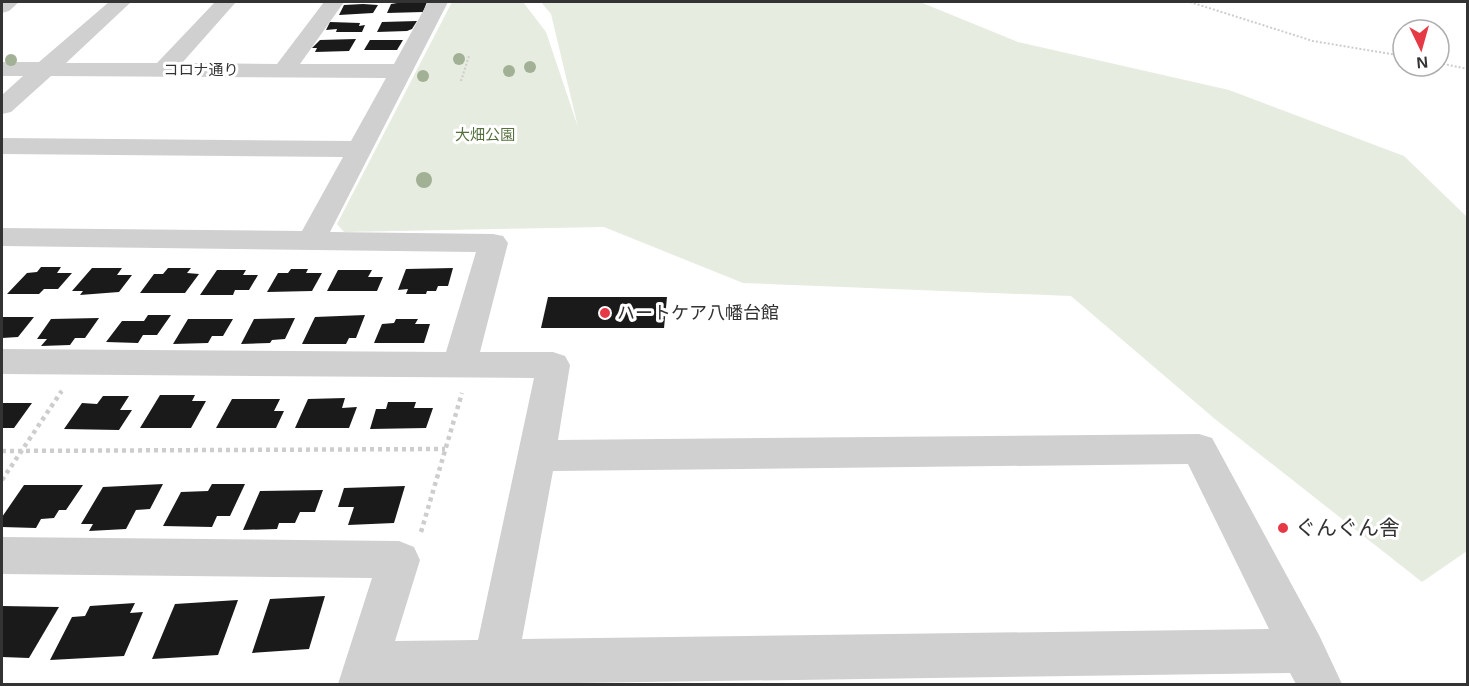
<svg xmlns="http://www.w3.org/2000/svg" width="1469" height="686" viewBox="0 0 1469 686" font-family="Helvetica,'Noto Sans JP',sans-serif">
  <rect width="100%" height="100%" fill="#fff"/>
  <polygon fill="#e6ecdf" points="452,2 523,2 546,32 578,127 551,14 541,2 920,2 1018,42 1229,90 1404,156 1467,217 1467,551 1422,582 1215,419 1071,296 743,283 604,227 344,232 337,224"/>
  <g fill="#1a1a1a">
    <polygon points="403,2 427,2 423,12 387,13 391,4"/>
    <polygon points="344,5 363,4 378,5 373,13 339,15"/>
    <polygon points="417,21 412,29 407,31 377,32 382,22"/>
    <polygon points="330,22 360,23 359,26 365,25 362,32 336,32 337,29 326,30"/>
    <polygon points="356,39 349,51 315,52 317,48 312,48 320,40"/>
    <polygon points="370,40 403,40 397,50 364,50"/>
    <polygon points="41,267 61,267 57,273 72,273 58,289 44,289 39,294 7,294 27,273 37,272"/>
    <polygon points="92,268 122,268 117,275 132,275 119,292 80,295 83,291 72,291"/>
    <polygon points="168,268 191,268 187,273 199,274 185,293 140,293 154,274 163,274"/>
    <polygon points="453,268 448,286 438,286 436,291 427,291 426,294 406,294 408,289 398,290 406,269"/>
    <polygon points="291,269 308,269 306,273 322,273 312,291 267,292 278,273 288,273"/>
    <polygon points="217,270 246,270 243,275 258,275 249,290 235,290 233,295 200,295"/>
    <polygon points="338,270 372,270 368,277 383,277 377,291 327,291"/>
    <polygon points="548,297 667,297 664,328 541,328"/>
    <polygon points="148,315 171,315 157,335 143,335 138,343 106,342 122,321 144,321"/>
    <polygon points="365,315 356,338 349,338 346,344 302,344 315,317"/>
    <polygon points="2,317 34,317 18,337 2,338"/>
    <polygon points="99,318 85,338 75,338 70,345 41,346 47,339 37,339 51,319"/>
    <polygon points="295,318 285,339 272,340 270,343 241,344 254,319"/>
    <polygon points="188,319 233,319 223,336 212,336 208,343 173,344"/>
    <polygon points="396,319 418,319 415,324 430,324 424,343 374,343 382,324 394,323"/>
    <polygon points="160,395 195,395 192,401 206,401 191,428 140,428"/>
    <polygon points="103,396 129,396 120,410 132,410 119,430 64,429 82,403 97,404"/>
    <polygon points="345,398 342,408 357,407 349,428 295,428 308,399"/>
    <polygon points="232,399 280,399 274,411 284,411 276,428 216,428"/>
    <polygon points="388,402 416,402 414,408 433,408 426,428 370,429 376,409 386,409"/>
    <polygon points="2,403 32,403 14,428 2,428"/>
    <polygon points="163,484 150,509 136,510 126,529 89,531 93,524 81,524 103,487"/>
    <polygon points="212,484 245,484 230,516 217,516 212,527 163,526 181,492 208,491"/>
    <polygon points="24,485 83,485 66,510 59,510 54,518 41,519 36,528 2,527 2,517"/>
    <polygon points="405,486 394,523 348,525 354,507 338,507 344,488"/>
    <polygon points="323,490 315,512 300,512 295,523 279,523 277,529 243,530 260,491"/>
    <polygon points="325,596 309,649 252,653 270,599"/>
    <polygon points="238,600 218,655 152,659 175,604"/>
    <polygon points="135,603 130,613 143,612 124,656 50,660 72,617 85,616 90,606"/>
    <polygon points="2,606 59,607 29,658 2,657"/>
  </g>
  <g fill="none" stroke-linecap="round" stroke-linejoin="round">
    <g stroke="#cdcdcd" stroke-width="2" stroke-dasharray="2 2" stroke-linecap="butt">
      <polyline points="1190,2 1313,41 1403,56"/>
      <polyline points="1439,63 1468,69"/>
      <polyline points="461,81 469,56"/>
    </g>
    <polyline stroke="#cdcdcd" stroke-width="4" stroke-dasharray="3 3" stroke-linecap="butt" points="60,393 62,391"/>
    <g stroke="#cdcdcd" stroke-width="4.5" stroke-dasharray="4 4" stroke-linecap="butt">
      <polyline points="2,451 445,449"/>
      <polyline points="2,480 61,392"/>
      <polyline points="421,532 462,393"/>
    </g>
    <path fill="#d0d0d0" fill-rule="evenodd" d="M 109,2 L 131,2 L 66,63 L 157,63 L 215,2 L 236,2 L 182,63 L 277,64 L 324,2 L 344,2 L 300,64 L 394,64 L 428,2 L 448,2 L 330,232 L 493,234 L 503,236 L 508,243 L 480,352 L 553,352 L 565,356 L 570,365 L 558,440 L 1199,434 L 1212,438 L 1319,635 L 1342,684 L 1296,684 L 1290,673 L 504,684 L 338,684 L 372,578 L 2,574 L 2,537 L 399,541 L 414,547 L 420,560 L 395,641 L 478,640 L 534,378 L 2,374 L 2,349 L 446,352 L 476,252 L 2,246 L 2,228 L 302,231 L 343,157 L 2,154 L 2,138 L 351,141 L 386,78 L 51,76 L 11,112 L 2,114 L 2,95 L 23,76 L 2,76 L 2,62 L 39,62 ZM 1188,464 L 1269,629 L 522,639 L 553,471 Z"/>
    <polygon fill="#d0d0d0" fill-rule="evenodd" points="2,2 19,2 9,11 2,13"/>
  </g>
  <g fill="#a2b095">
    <circle cx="459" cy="59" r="6"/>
    <circle cx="11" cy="60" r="6"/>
    <circle cx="530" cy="67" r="6"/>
    <circle cx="509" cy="71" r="6"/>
    <circle cx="423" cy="76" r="6"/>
    <circle cx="424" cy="180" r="8"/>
  </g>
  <g fill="#e63946" stroke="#fff" stroke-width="2">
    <circle cx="605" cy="313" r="6"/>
    <circle cx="1283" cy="528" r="6"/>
  </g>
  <g text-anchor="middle" stroke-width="6" stroke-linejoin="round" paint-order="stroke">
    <g font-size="15" fill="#333" stroke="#fff">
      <text x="201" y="75">コロナ通り</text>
    </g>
    <g font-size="15" fill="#56703f" stroke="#fff">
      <text x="485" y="140">大畑公園</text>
    </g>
    <g font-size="18" fill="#333" stroke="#fff" text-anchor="start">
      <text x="617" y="319">ハートケア八幡台館</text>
    </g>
    <g font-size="21" fill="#333" stroke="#fff" text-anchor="start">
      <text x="1295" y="535">ぐんぐん舎</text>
    </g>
  </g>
  <rect width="1469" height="686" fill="none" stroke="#333333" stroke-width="6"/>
  <g transform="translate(1421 48) rotate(175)"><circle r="28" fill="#ffffff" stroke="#adadad" stroke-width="1.5"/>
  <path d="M0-4.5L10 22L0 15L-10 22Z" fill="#e63946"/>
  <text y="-9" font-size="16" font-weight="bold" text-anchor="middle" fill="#333333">N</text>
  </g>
</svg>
